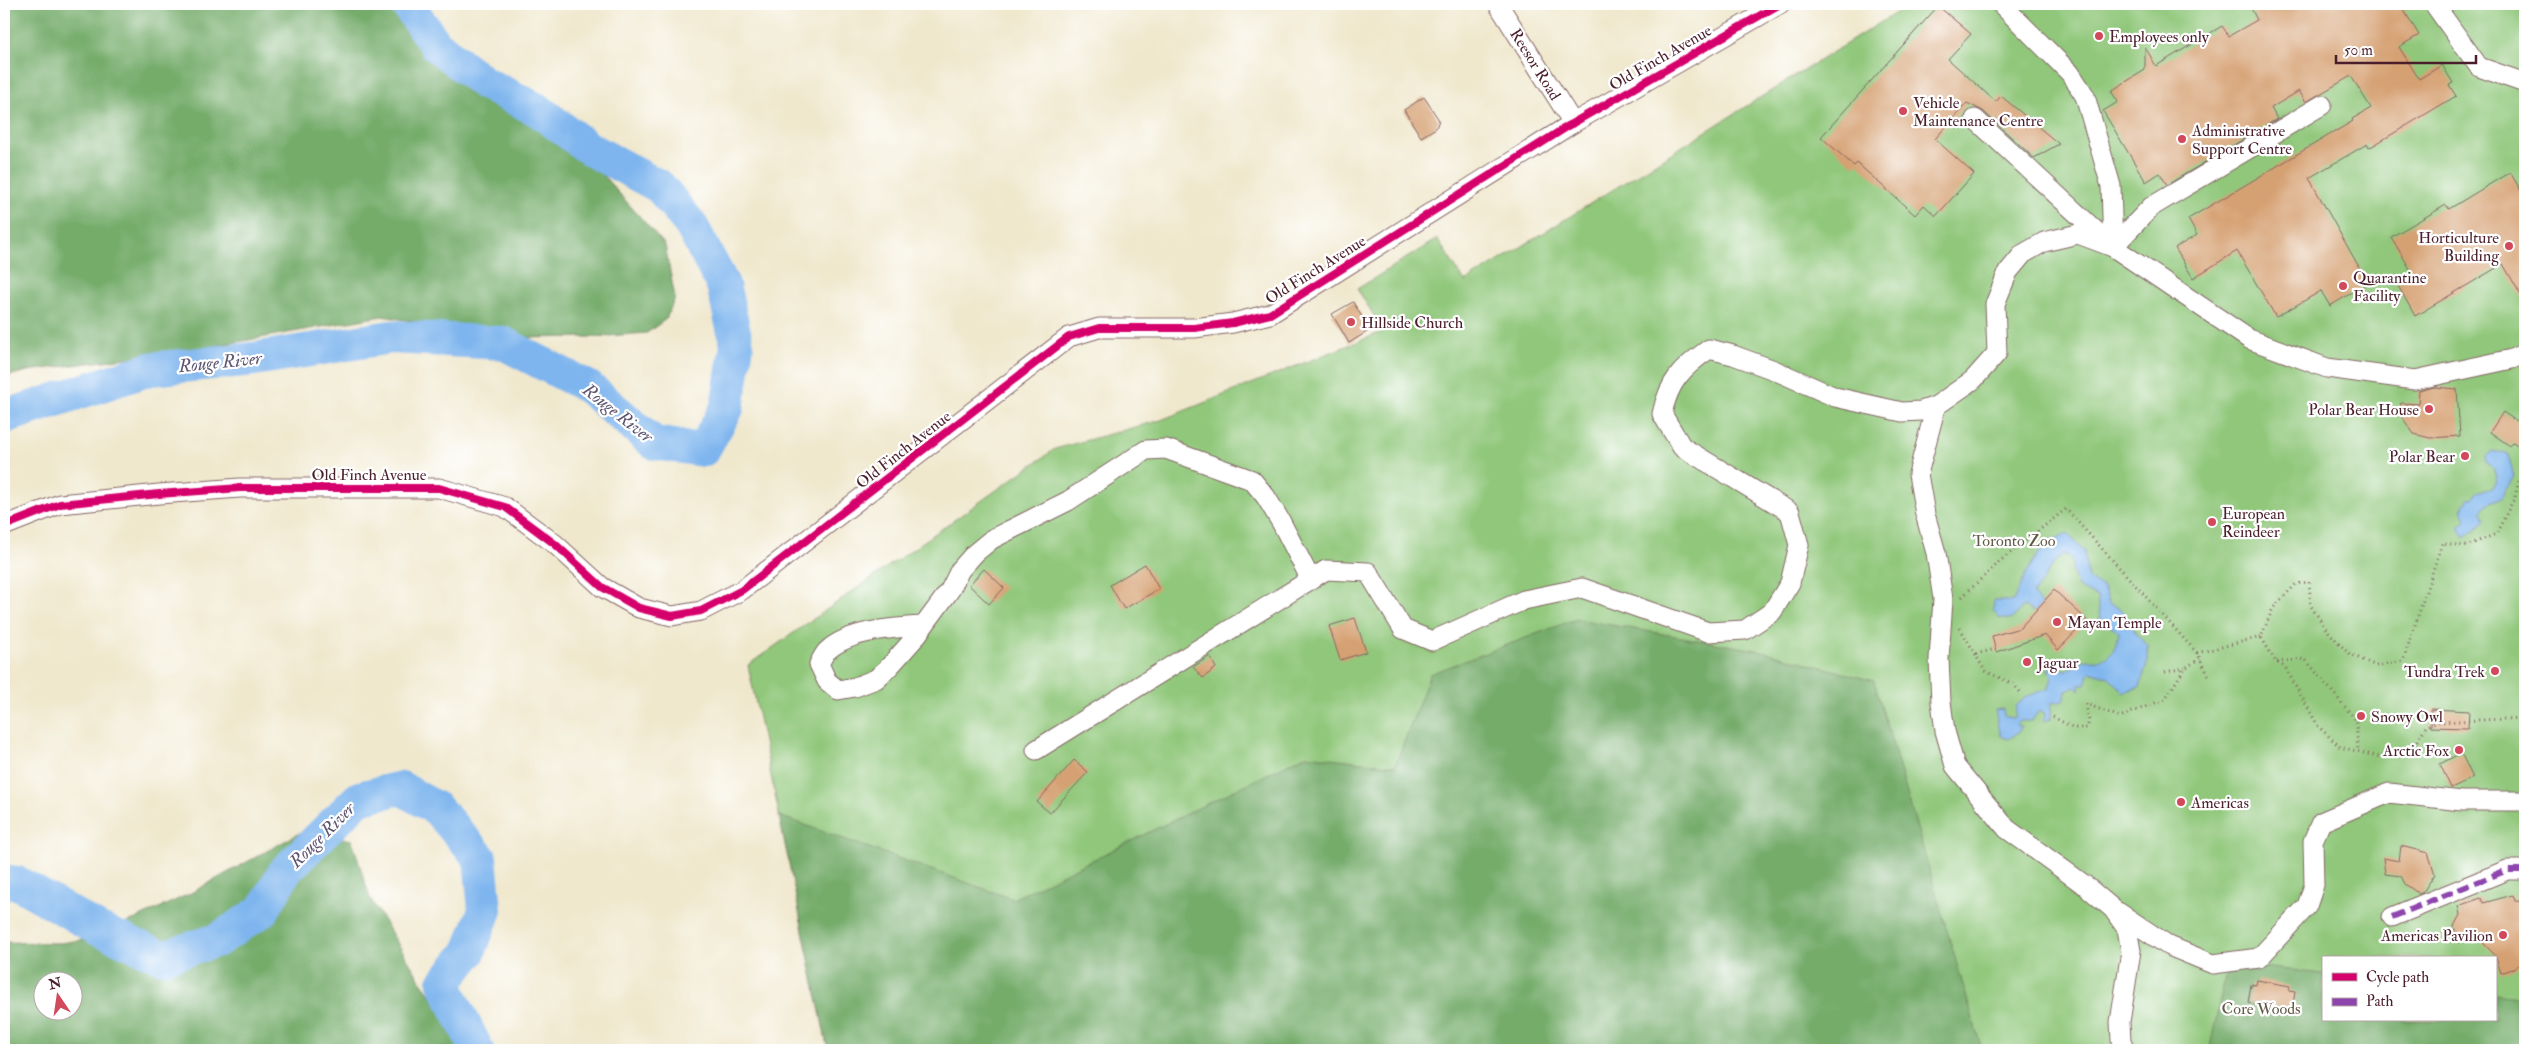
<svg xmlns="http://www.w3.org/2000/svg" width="2529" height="1054" viewBox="0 0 2529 1054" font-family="'IM FELL Double Pica',serif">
  <rect width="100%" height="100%" fill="#fff"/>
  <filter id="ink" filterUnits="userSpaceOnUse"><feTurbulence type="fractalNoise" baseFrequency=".02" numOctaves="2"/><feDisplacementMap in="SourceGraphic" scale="10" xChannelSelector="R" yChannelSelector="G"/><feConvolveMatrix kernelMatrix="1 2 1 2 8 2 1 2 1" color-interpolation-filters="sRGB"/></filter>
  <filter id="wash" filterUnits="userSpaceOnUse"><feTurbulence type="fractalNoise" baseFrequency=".0096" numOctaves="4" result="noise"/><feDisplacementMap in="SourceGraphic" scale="20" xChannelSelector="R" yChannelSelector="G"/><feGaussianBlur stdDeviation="1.12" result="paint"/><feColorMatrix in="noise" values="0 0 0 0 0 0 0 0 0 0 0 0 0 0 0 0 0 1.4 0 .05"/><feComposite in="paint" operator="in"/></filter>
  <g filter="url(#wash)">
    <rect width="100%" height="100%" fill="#f0e8cd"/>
    <path fill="#90c77a" stroke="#6d7352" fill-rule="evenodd" d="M 1910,4 L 2525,4 L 2525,1050 L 828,1050 L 748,665 L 1055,449 L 1161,420 L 1384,331 L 1357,289 L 1437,239 L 1465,282 ZM 2323,958 L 2495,958 L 2495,1020 L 2323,1020 Z"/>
    <g fill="#74ac6a" stroke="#5f664a" fill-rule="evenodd">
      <polygon points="4,4 399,4 421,32 601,173 665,245 675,298 666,319 647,333 595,337 513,338 382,316 209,347 28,371 4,377"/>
      <polygon points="1576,619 1762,651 1874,681 1982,1050 828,1050 779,816 1013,899 1306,755 1395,766 1430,674"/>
      <path d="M 303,831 L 352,840 L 370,898 L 422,983 L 471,1050 L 4,1050 L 4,942 L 60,943 L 95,938 L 189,894 ZM 42,982 L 72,982 L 72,1012 L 42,1012 Z"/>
      <polygon points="2228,963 2323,974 2323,1020 2495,1020 2495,994 2525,998 2525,1050 2214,1050 2210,1047"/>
    </g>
    <g fill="#7eb5ee" stroke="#646a8c">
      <polygon points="2491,451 2507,453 2514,476 2501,498 2491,500 2482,512 2485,522 2464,537 2459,526 2466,520 2462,510 2468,499 2473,498 2477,492 2493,487 2497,481 2493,467 2487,463 2486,457"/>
      <path d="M 2068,534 L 2084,551 L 2088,579 L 2103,587 L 2109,604 C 2127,611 2125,615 2134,631 C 2137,636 2144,642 2148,646 L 2148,661 L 2140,687 L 2124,692 L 2109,677 L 2090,671 L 2086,684 L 2080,684 L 2080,690 L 2076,687 L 2066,691 L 2064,701 L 2051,703 L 2051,718 L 2044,721 L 2045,713 L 2039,711 L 2031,721 L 2019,721 L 2016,725 L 2021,727 L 2018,733 L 2008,739 L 2001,736 L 1995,710 L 2003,709 L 2004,716 L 2011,718 L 2015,717 L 2016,706 L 2027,696 L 2048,689 L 2053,676 L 2049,672 L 2049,667 L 2056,665 C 2066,676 2073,665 2083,661 C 2088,659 2094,661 2099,660 C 2112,658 2118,643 2119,632 L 2100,620 L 2097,597 L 2078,587 L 2072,570 L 2073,563 L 2068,556 L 2063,554 C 2050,564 2044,582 2033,594 L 2041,605 L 2034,612 L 2024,606 L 2012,619 L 2000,619 L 1993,610 L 1994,601 L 2013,601 C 2027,576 2035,542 2068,534 Z"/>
    </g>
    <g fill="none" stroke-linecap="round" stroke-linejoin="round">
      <g stroke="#7eb5ee" stroke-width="34">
        <polyline points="4,417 150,369 254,359 391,337 503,343 588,387 654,443 703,450 727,408 737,345 723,285 691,225 660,187 590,149 538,110 484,83 436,45 407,4"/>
        <polyline points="4,881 18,883 98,929 163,957 218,940 263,910 285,871 359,798 401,788 437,809 480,858 485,910 469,952 444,983 477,1050"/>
      </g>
    </g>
    <g id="blocks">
      <g fill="#d5a072">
        <polygon points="2249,4 2400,4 2419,35 2399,47 2419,79 2442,65 2453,83 2449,85 2456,96 2369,148 2367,144 2309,178 2368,283 2330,306 2321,291 2276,317 2237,251 2193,278 2175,248 2197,235 2188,219 2353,121 2352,119 2371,108 2351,76 2306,102 2299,91 2271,108 2277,119 2167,185 2160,173 2146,182 2103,111 2118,102 2111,91 2145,70 2145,47 2156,66 2222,26 2229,36 2257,20"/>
        <polygon points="1938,6 1971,34 1948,59 1996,102 2001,96 2059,144 2034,158 1983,111 1967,103 1935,139 1974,174 1936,216 1924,205 1915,215 1857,163 1854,166 1821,137"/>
        <polygon points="1424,97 1439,120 1436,128 1421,137 1404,110"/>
        <polygon points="2510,172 2525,198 2525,302 2503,264 2415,316 2397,284 2413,274 2391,237 2446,205 2449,209"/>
        <polygon points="1353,302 1370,330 1349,343 1332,314"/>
        <polygon points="2434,387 2457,389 2460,436 2430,438 2414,434 2399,413 2401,403 2418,404 2419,391"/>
        <polygon points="2503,412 2525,427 2525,437 2519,447 2513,443 2510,446 2490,432"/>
        <polygon points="1145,564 1159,589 1124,609 1110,585"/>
        <polygon points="984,569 1004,588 989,604 969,585"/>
        <polygon points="2054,590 2087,620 2058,650 2045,635 1996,652 1992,636 2020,628"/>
        <polygon points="1355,618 1366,652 1340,660 1329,626"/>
        <polygon points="1210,656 1216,668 1203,678 1193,667"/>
        <polygon points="2431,709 2469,711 2468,728 2431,727"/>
        <polygon points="2461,753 2473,778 2451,788 2440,764"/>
        <polygon points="1074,760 1088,772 1050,813 1037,802"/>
        <polygon points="2401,846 2428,853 2435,874 2423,892 2419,894 2405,884 2401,876 2385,874 2383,858 2399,861"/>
        <polygon points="2513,895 2515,901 2525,902 2525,961 2515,968 2501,973 2495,955 2483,943 2479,931 2457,937 2454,926 2460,915 2458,906 2481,898 2483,903"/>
        <polygon points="2257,980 2290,986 2289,991 2295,992 2292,1010 2248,1003 2251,984 2256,985"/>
      </g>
    </g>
  </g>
  <g filter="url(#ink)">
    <use href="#blocks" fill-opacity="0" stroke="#846564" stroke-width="1"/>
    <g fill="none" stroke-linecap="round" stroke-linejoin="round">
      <g stroke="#846564" stroke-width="21">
        <g id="minor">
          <polyline points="1498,4 1573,123"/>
          <polyline points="2001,4 2070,73 2085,96 2111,186 2113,247"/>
          <polyline points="2434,4 2479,67 2525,83"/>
          <polyline points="1975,119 2113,247 2151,207 2322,105"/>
          <polyline points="4,526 60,504 159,494 240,488 439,488 505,507 555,544 602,587 639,608 672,616 701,611 742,590 1069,337 1099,328 1194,328 1233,323 1270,314 1573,123 1780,4"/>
          <path d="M 923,626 C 894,628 849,630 827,651 C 824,654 821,660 819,664 L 827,681 L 838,690 L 855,687 L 876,679 L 890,666 L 914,639 L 950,590 L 960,570 L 975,553 L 992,539 L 1068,501 L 1146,450 L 1166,449 L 1252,480 L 1266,497 L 1281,522 L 1311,580"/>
          <path d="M 1036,750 L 1326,570 L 1368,572 L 1403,629 L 1432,641 L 1524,600 L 1582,588 L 1708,632 L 1745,630 L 1772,612 L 1790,583 L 1799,545 L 1790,512 L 1682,447 L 1662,414 C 1669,381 1682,368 1709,349 L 1733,355 L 1774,370 L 1835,397 L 1902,412 L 1921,411 L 1936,406"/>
          <polyline points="2118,912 2169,946 2213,964 2259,958 2307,906 2314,885 2313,841 2321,822 2389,793 2462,801 2525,801"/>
          <polyline points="2392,917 2507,870 2525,870"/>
          <polyline points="2124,1050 2121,1040 2120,1022 2131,951 2127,929 2113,909 2086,886 2007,829 1955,766 1945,731 1941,702 1939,659 1943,599 1936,553 1925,514 1918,474 1936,406 1973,380 1997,353 1995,304 2008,272 2023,254 2044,242 2078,234 2113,247 2249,339 2327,368 2415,380 2512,359 2525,353"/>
        </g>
      </g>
      <g stroke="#846564" stroke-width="3" stroke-dasharray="1 4" stroke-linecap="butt">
        <polyline points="2525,457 2515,497 2496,534 2466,546 2442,543 2403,661 2376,666 2348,653 2326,629 2311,606 2309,582 2296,584 2273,608 2261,637 2276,662 2285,667 2318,726 2340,747 2380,757 2415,746 2426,726 2436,722 2525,718"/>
        <polyline points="1962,597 2000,561 2066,509 2197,653 2210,678"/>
        <polyline points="1960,628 1985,671 2013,684 2020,692"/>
        <polyline points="2197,653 2261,637"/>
        <polyline points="1976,654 1995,649"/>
        <polyline points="2277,662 2305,659 2356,720 2358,751"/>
        <polyline points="2165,672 2185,668"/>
        <polyline points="2053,717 2074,728 2087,728 2089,721 2086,704 2120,717 2165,699 2185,668 2200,659"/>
      </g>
      <use href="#minor" stroke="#fff" stroke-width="19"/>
      <polyline stroke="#8e44ad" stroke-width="6" stroke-dasharray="12 6" stroke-linecap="butt" points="2392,917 2507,870 2525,870"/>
      <g stroke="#fff" stroke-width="11">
        <polyline id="cycleway" points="4,526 60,504 159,494 240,488 439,488 505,507 555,544 602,587 639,608 672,616 701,611 742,590 1069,337 1099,328 1194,328 1233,323 1270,314 1573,123 1780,4"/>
      </g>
      <use href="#cycleway" stroke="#d6006c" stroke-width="8"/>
    </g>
  </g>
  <g fill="#d1495b" stroke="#fff" stroke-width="2">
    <circle cx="2099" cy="36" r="5"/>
    <circle cx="1903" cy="111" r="5"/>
    <circle cx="2182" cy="139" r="5"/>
    <circle cx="2509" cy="246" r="5"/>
    <circle cx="2343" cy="286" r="5"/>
    <circle cx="1351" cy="322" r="5"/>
    <circle cx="2429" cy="409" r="5"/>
    <circle cx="2465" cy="456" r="5"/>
    <circle cx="2212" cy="522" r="5"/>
    <circle cx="2057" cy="622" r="5"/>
    <circle cx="2027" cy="662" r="5"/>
    <circle cx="2495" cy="671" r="5"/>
    <circle cx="2361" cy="716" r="5"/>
    <circle cx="2459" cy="750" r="5"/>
    <circle cx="2181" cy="802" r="5"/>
    <circle cx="2503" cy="935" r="5"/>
  </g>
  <g text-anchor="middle" stroke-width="4.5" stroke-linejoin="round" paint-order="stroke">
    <g font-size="16" fill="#4a1f2b" stroke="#fff" text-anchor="start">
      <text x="2109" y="42">Employees only</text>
      <text x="1913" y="108">Vehicle<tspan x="1913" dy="18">Maintenance Centre</tspan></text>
      <text x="2192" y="136">Administrative<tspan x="2192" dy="18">Support Centre</tspan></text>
      <text x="2499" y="243" text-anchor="end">Horticulture<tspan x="2499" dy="18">Building</tspan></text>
      <text x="2353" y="283">Quarantine<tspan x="2353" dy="18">Facility</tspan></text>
      <text x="1361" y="328">Hillside Church</text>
      <text x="2419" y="415" text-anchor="end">Polar Bear House</text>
      <text x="2455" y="462" text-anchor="end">Polar Bear</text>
      <text x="2222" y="519">European<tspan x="2222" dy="18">Reindeer</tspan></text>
      <text x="2067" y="628">Mayan Temple</text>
      <text x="2037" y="668">Jaguar</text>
      <text x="2485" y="677" text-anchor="end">Tundra Trek</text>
      <text x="2371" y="722">Snowy Owl</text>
      <text x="2449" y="756" text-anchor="end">Arctic Fox</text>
      <text x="2191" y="808">Americas</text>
      <text x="2493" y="941" text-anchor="end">Americas Pavilion</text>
    </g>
    <g font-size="16" fill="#4a1f2b" stroke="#fff">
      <text transform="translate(1660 57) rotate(-30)" y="6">Old Finch Avenue</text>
      <text transform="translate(1536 64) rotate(58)" y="6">Reesor Road</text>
      <text transform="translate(1315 269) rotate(-32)" y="6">Old Finch Avenue</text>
      <text transform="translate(903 449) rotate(-38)" y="6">Old Finch Avenue</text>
      <text x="369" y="480">Old Finch Avenue</text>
    </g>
    <g font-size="16" fill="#625a47" stroke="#fff">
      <text x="2014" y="546">Toronto Zoo</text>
      <text x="2261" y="1014">Core Woods</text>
    </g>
    <g font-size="18" font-style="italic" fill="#5c546f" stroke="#fff">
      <text transform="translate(220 362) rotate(-6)" y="6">Rouge River</text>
      <text transform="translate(618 413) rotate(38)" y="6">Rouge River</text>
      <text transform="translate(322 835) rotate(-45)" y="6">Rouge River</text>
    </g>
  </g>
  <rect width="2529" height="1054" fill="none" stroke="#fff" stroke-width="20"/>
  <rect x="2322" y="956" width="175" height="65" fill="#ffffff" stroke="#b7a5aa"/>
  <rect x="2332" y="973" width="25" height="8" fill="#d6006c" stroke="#b7a5aa"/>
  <text x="2366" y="982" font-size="15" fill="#4a1f2b">Cycle path</text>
  <rect x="2332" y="998" width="25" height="8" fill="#8e44ad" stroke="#b7a5aa"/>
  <text x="2366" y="1006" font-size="15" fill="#4a1f2b">Path</text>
  <g transform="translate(58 996) rotate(347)"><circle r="24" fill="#ffffff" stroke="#b7a5aa"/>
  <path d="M0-4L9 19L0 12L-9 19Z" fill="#d1495b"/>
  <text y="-8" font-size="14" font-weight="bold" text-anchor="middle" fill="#4a1f2b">N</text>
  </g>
  <path d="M2336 55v8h140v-8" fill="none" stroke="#4a1f2b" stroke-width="2.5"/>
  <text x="2344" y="55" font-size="15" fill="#4a1f2b" stroke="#ffffff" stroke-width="4" paint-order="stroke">50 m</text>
</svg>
